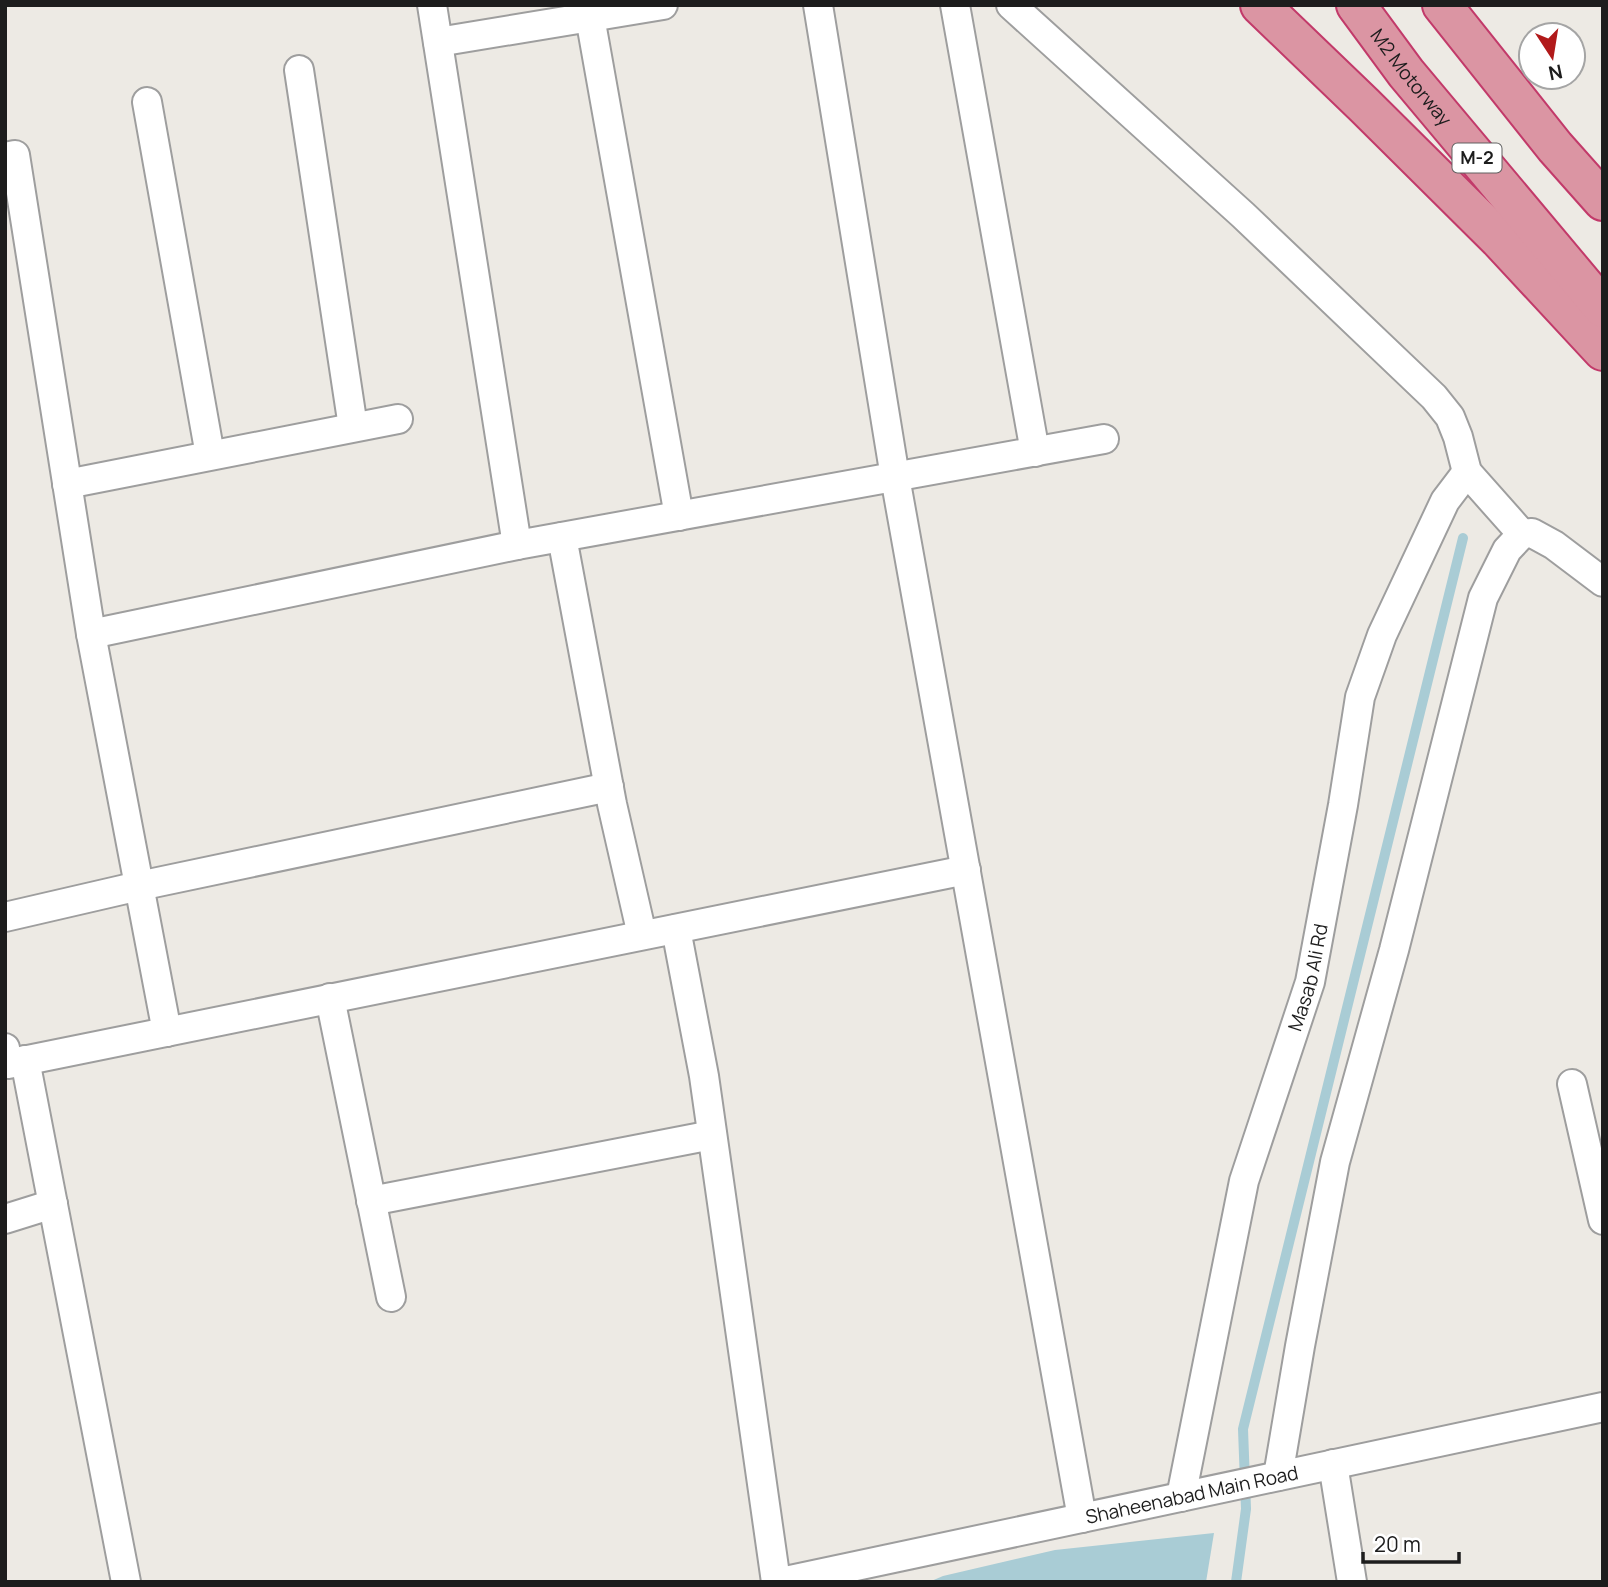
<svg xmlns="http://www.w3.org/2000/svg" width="1608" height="1587" viewBox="0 0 1608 1587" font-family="Manrope,sans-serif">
  <rect width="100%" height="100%" fill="#edeae4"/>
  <polygon fill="#a9ccd5" points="1214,1533 1206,1582 929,1582 943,1576 1055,1550"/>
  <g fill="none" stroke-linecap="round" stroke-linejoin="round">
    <polyline stroke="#a9ccd5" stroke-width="10" points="1236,1582 1246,1509 1243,1429 1463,538"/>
    <g stroke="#9e9e9e" stroke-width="32">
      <g id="street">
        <polyline points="432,5 517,545 1104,439"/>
        <polyline points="818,5 895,477 1082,1518"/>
        <polyline points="955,5 1035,452"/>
        <polyline points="1011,5 1243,215 1434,397 1450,417 1458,437 1467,472 1522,534"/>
        <polyline points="590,17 679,516"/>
        <polyline points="438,42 663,5"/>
        <polyline points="299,70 353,427"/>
        <polyline points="147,102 210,455"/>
        <polyline points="5,157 15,155 91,634 517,545"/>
        <polyline points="67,484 398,419"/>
        <polyline points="562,537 612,804 642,935"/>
        <polyline points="91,634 167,1032"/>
        <polyline points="5,917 139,886 609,787"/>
        <polyline points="676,929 704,1076 776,1582"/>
        <polyline points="330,998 391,1297"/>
        <polyline points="5,1048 8,1064 966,870"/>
        <polyline points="25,1060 126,1582"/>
        <polyline points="1572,1084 1603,1220"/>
        <polyline points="371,1201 712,1135"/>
        <polyline points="5,1219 53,1204"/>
        <polyline points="1333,1464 1352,1582"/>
        <polyline points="1278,1476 1300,1346 1335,1162 1394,950 1483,598 1507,550 1522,534 1532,533 1554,545 1603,582"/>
        <path id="s1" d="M 1181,1497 L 1244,1181 L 1310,982 L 1343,805 L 1360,697 L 1382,635 L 1445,501 L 1467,472"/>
        <path id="s2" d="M 781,1582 L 1603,1407"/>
      </g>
    </g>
    <g stroke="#c23a6a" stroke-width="42">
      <g id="highway">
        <polyline points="1260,5 1364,105 1499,239 1603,351"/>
        <path id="s3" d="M 1356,5 L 1406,73 L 1603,308"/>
        <polyline points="1442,5 1555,147 1603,201"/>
      </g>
    </g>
    <use href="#street" stroke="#fff" stroke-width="28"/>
    <use href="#highway" stroke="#db95a3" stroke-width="38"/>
  </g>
  <g text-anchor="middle" stroke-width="5" stroke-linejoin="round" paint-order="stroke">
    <rect fill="#fff" stroke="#616161" stroke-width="2" x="1452.5" y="143.5" width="49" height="29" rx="5"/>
    <g font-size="18" font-weight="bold" fill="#1d1d1d">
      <text x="1477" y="164">M-2</text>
    </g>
    <g font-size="19" fill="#1d1d1d" stroke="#fff">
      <text dy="7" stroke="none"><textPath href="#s3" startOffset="91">M2 Motorway</textPath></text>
      <text dy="7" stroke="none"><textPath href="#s1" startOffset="536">Masab Ali Rd</textPath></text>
      <text dy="7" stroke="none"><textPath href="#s2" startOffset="420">Shaheenabad Main Road</textPath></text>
    </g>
  </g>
  <rect width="1608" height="1587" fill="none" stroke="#1d1d1d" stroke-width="14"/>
  <g transform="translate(1552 56) rotate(168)"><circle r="33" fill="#ffffff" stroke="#a5a5a5" stroke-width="2"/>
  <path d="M0-5L12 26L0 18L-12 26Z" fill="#b1191a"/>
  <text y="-10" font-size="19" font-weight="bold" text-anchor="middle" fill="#1d1d1d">N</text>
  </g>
  <path d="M1363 1552v10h96v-10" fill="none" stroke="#1d1d1d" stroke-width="3.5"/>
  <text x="1374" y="1552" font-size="21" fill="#1d1d1d" stroke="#ffffff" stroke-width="5" paint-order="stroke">20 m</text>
</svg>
